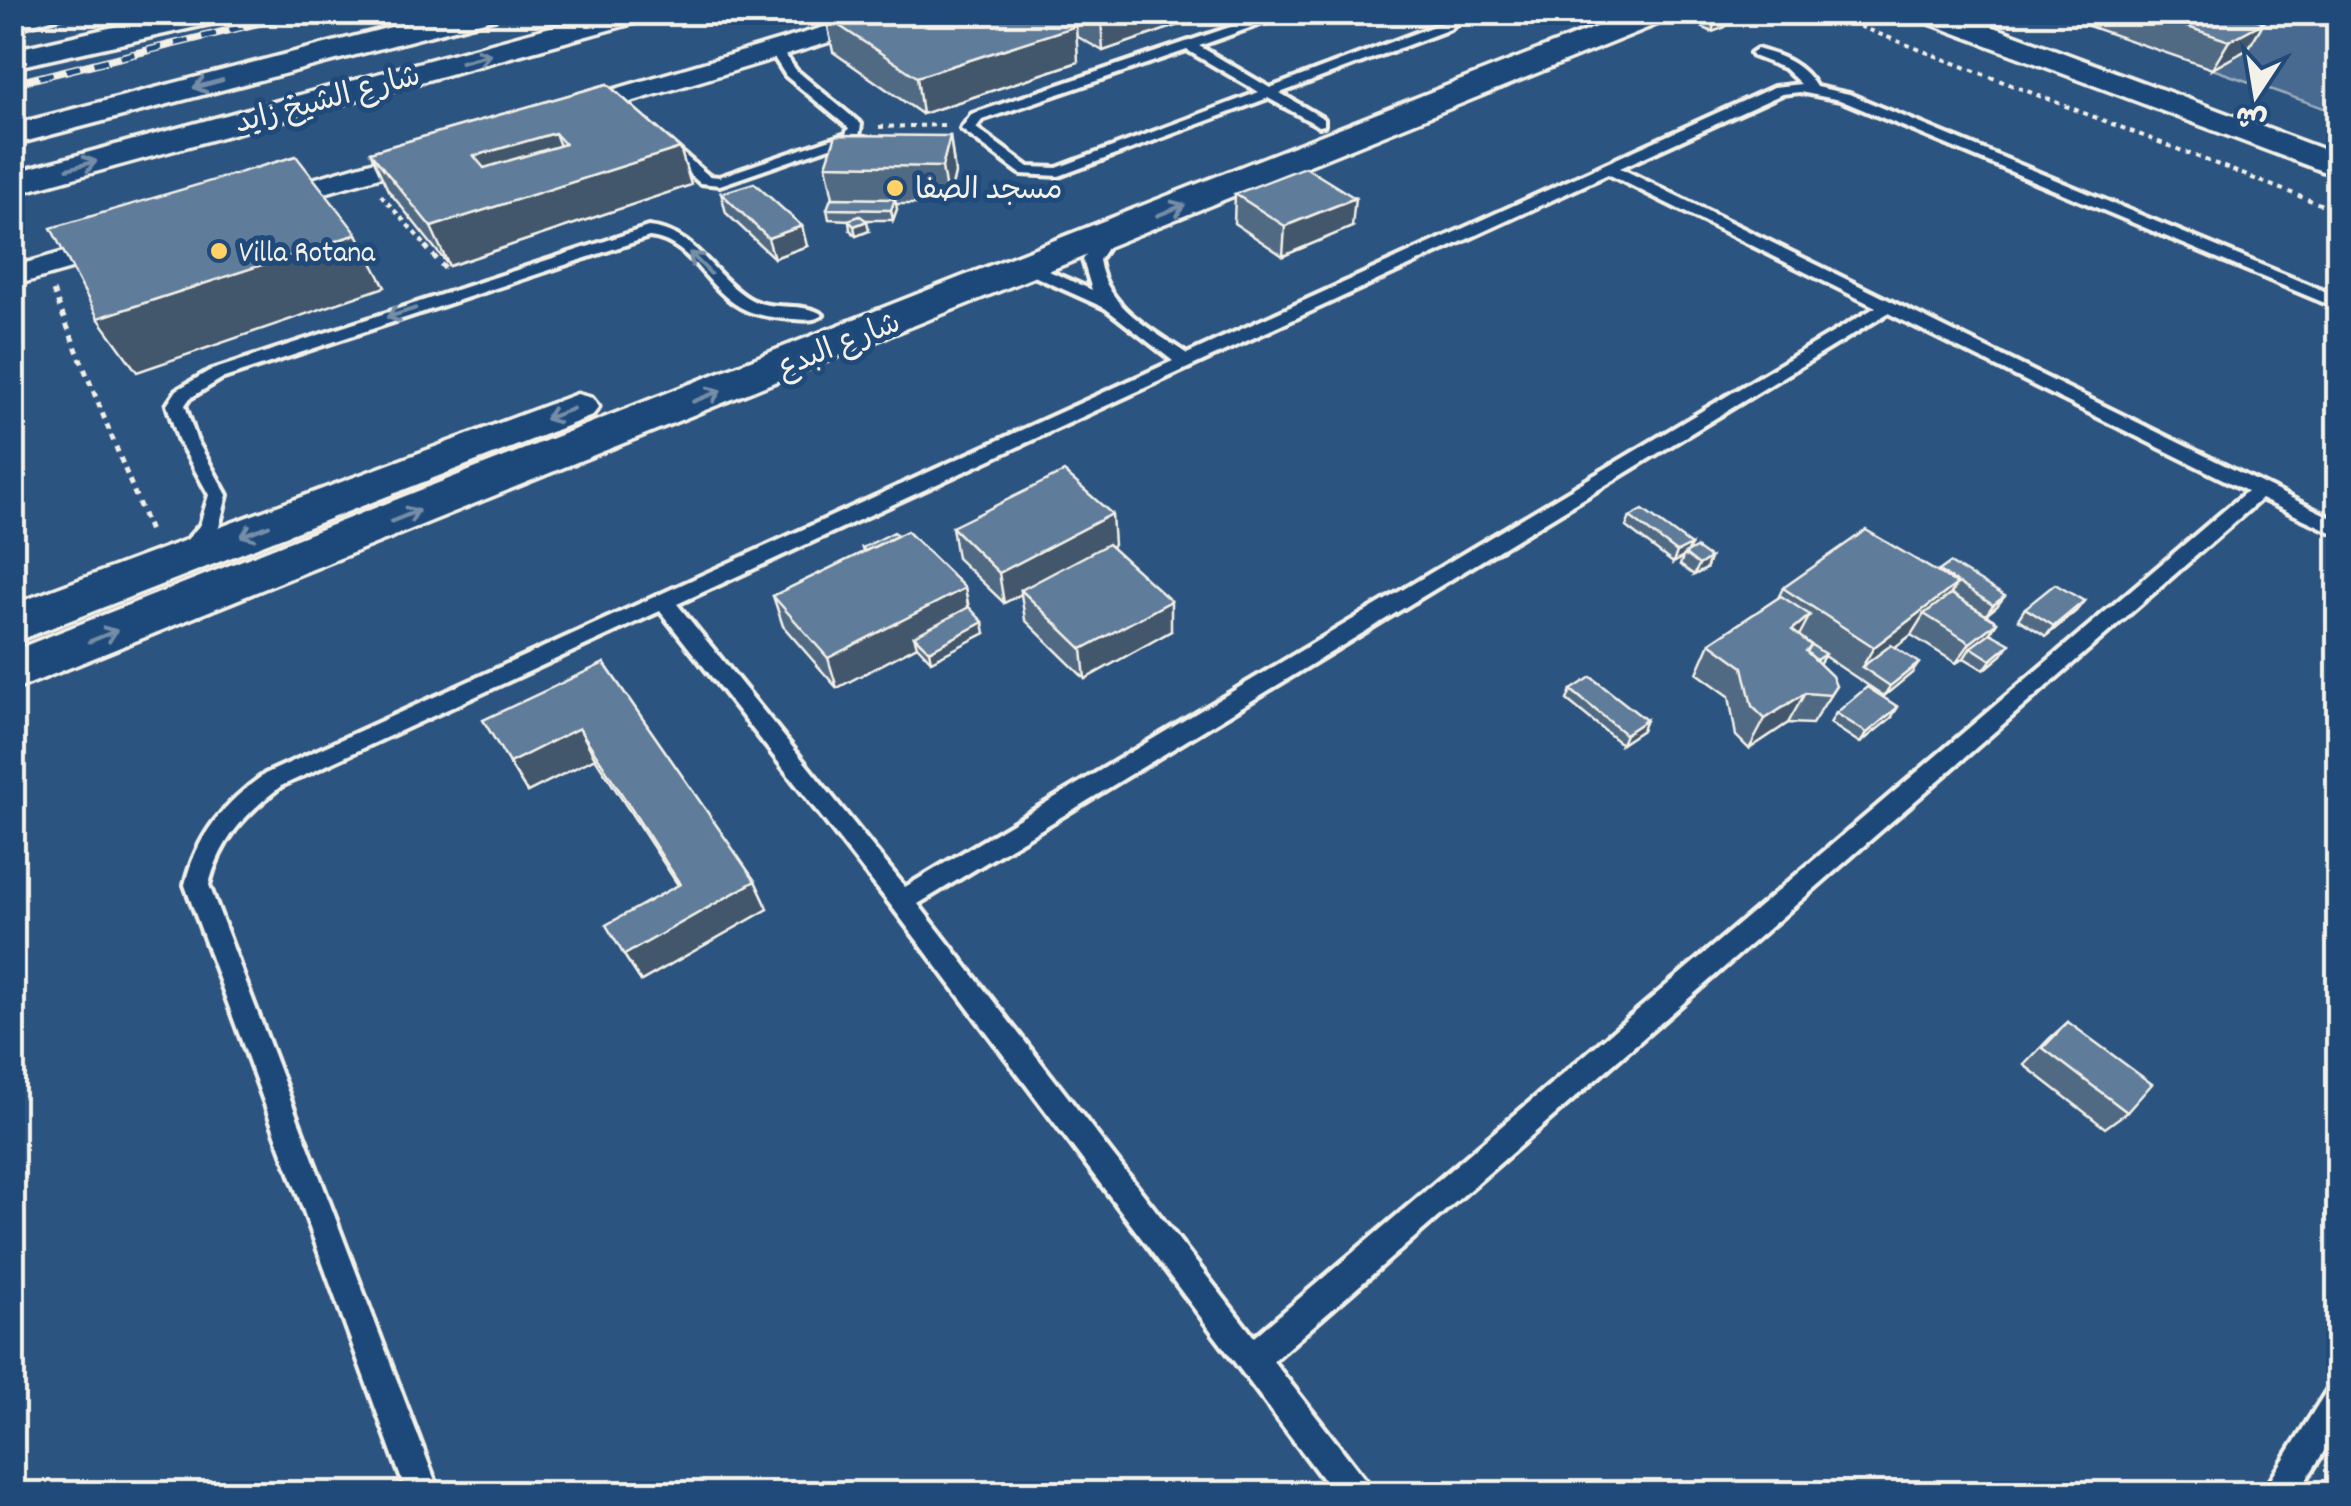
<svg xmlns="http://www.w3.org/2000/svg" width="2351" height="1506" viewBox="0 0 2351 1506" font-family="Dekko,'Playpen Sans Arabic',sans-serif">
  <rect width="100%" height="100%" fill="#2c5481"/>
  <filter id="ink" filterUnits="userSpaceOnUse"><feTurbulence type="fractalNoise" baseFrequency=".01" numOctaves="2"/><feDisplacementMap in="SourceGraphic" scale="20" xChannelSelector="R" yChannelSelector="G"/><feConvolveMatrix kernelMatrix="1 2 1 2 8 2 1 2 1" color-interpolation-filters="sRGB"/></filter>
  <g filter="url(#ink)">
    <polygon fill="#496b90" stroke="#9eaebc" stroke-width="2.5" points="2139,13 2338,13 2338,113 2212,69 2247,49"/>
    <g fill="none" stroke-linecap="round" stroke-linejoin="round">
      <g stroke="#f4f1e8" stroke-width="8">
        <g id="lane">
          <polygon points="53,12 76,12 12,30 12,22"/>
          <path d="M 1275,12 L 1294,12 L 1199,46 L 1270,88 L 1442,23 L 1447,19 L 1444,12 L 1456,12 L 1460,20 L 1450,29 L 1280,93 L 1324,119 L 1324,125 L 1319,126 L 1268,98 L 1059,176 L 1021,174 L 961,129 L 972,114 ZM 1187,50 L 1259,92 L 1057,168 L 1029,167 L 976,128 L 982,120 Z"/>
          <polygon points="1545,12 1562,12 1578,22 1568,25"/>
          <polygon points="772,48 780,48 796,70 861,124 859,137 720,185 700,183 656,145 656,139 666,139 709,176 719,177 846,134 849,128 786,76 770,51"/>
          <path d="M 1757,49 C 1782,56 1803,64 1816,87 L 1849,94 L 2338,297 L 2338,308 L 2332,306 L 1840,100 L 1800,92 L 1782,94 L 1620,168 L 2338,521 L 2338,535 L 2261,499 L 1273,1361 L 1367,1482 L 1371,1494 L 1334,1494 L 893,908 L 660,611 L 281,786 C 245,814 220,840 209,885 L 440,1494 L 407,1494 L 185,885 C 197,835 224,803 265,774 L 1173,361 L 1105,308 L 1023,271 L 1023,265 L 1035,265 L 1092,290 L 1083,260 L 1102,233 L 1112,233 L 1115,236 L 1099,260 C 1106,307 1151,329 1187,354 L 1774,87 L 1801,84 L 1784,68 L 1753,56 L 1751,53 ZM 1608,174 L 1876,307 L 905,887 L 677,604 ZM 1888,313 L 2247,491 L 1254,1337 L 918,904 Z"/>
          <path d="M 648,227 C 697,232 710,274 748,298 C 771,312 804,301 823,315 C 814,321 805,320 794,319 C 776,318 756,316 740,307 C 706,288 691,241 649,237 L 221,379 L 190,398 L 185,405 L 196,439 L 227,495 L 219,527 L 191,561 L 177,561 L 174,556 L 177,551 L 200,525 L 209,495 L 178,439 L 167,405 L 177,390 L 209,371 Z"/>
          <polygon points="2338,1385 2338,1429 2297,1494 2262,1494 2327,1390"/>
        </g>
      </g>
      <g stroke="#f4f1e8" stroke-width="7">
        <g id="street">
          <polygon points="875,12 915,12 912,17 571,120 551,120 547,114 551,108"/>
          <polygon points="437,143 447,145 451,151 447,157 264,211 254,208 249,202 254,196"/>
          <polygon points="126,234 137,236 141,243 137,250 12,286 12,267"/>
        </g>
      </g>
      <g stroke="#f4f1e8" stroke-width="7">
        <g id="secondary">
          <polygon points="180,12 237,12 233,18 223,21 12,68 12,50"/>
          <polygon points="1634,12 1676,12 1672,18 12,691 12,651"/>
          <polygon points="1911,12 1954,12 2338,155 2338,177 1915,18"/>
          <polygon points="577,394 592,398 599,407 592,416 12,643 12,605"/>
        </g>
      </g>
      <g stroke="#f4f1e8" stroke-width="7">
        <g id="highway">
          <polygon points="449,12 500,12 496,18 12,145 12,125"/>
          <polygon points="606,12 656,12 652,18 12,195 12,173"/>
        </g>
      </g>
      <g stroke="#f4f1e8" stroke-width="4" stroke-dasharray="5 5" stroke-linecap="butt">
        <polyline points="1501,12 1531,26"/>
        <polyline points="1822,12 2338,211"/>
        <polyline points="879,127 946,125"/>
        <polyline points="381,195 428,248"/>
      </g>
      <g stroke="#f4f1e8" stroke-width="5" stroke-dasharray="6 6" stroke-linecap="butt">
        <polyline points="425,246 448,272"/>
        <polyline points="53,291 151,534"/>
      </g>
      <use href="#lane" fill="#1f4a7a" fill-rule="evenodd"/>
      <use href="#street" fill="#1f4a7a" fill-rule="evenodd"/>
      <use href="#secondary" fill="#1f4a7a" fill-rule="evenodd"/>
      <use href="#highway" fill="#1f4a7a" fill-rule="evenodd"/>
      <g stroke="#f4f1e8" stroke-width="8">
        <polyline id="rail" points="12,84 303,12"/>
      </g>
      <use href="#rail" stroke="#1f4a7a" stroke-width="5" stroke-dasharray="14" stroke-linecap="butt"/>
    </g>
    <g fill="#516a84" stroke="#f4f1e8" stroke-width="2.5">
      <polygon points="840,12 1216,12 1103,51 1076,36 1078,62 922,114 833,52 826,17"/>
      <polygon points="2074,12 2236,12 2248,49 2212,69 2071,20"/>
      <polygon points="1699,15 1728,18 1725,27 1712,32 1696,24"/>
      <polygon points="607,84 680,148 691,185 449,266 388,190 370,152"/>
      <polygon points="950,136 955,173 948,204 896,204 897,209 893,220 865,220 869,231 856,236 850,230 849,220 829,219 827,209 833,198 826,165"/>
      <polygon points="721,193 807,246 774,258 726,213"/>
      <polygon points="1235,194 1352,227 1283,256 1234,223"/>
      <polygon points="1630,517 1688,552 1710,558 1706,569 1694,575 1680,565 1683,557 1673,563 1626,527"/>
      <polygon points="952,527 1114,545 1110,546 1171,631 1085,679 1025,620 1021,594 1004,603 957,558"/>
      <polygon points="862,548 965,588 969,608 985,633 931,661 917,646 837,688 783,626 773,596 863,552"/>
      <polygon points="1939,571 1997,606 1986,615 1951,594 1997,622 1990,633 2002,655 1984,670 1964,658 1956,663 1911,635 1895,648 1912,673 1884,696 1824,656 1819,664 1836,686 1812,724 1788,723 1749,749 1736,736 1729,696 1697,673 1710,643 1778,598 1783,588 1938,573"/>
      <polygon points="2084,601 2076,611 2046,636 2018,619 2025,608"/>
      <polygon points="604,663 755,881 768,909 641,981 624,955 678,885 595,758 527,792 509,763"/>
      <polygon points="1571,690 1642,730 1621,744 1567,700"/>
      <polygon points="1836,713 1891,718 1860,743 1830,723"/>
      <polygon points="2068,1022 2127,1112 2105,1128 2024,1065 2049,1039"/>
    </g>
    <g fill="#42566c" stroke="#f4f1e8" stroke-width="2.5">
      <polygon points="1112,12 1216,12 1103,51 1101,16"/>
      <polygon points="1728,18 1725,27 1712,32 1715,22"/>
      <polygon points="2264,22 2248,49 2212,69 2229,41"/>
      <polygon points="1076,26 1078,62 922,114 917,77"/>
      <polygon points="555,133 569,170 490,194 474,156"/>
      <polygon points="950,136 955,173 948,204 942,167"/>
      <polygon points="680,148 691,185 449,266 431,227"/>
      <polygon points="1355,198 1352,227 1283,256 1285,226"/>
      <polygon points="895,199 897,209 893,220 891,210"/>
      <polygon points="867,221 869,231 856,236 854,226"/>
      <polygon points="802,226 807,246 774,258 768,238"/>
      <polygon points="357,234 385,287 137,372 98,318"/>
      <polygon points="1112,514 1114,545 1024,592 1021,590 1021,594 1004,603 999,573"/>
      <polygon points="1691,545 1686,556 1685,554 1683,557 1673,563 1677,552"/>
      <polygon points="1710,558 1706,569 1694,575 1699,565"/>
      <polygon points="1957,584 1938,615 1924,614 1911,635 1866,669 1862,667 1874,647"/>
      <polygon points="965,588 970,618 914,636 917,646 837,688 828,658"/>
      <polygon points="2005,596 1997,606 1986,615 1993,605"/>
      <polygon points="1171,601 1171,631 1085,679 1082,649"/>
      <polygon points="2084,601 2076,611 2046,636 2054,626"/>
      <polygon points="1810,615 1794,645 1792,630"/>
      <polygon points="983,622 985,633 931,661 929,651"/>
      <polygon points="1997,622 1983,643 1971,647 1964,658 1956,663 1970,643"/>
      <polygon points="2010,644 2002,655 1984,670 1991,660"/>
      <polygon points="1919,663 1912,673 1884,696 1890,686"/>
      <polygon points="1805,693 1788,723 1749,749 1765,719"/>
      <polygon points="1898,707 1891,718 1860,743 1867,733"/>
      <polygon points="1646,720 1642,730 1621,744 1625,734"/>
      <polygon points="579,728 595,758 527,792 509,763"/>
      <polygon points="755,881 768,909 641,981 624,955"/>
    </g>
    <g fill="#5e7b9a" stroke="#f4f1e8" stroke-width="2.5" fill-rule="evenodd">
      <polygon points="840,12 1052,12 1076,26 917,77 826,17"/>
      <polygon points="1707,12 1716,12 1728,18 1715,22 1699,15"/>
      <polygon points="2143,12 2236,12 2264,22 2229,41"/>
      <path d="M 607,84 L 680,148 L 431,227 L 370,152 ZM 555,133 L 565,144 L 484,168 L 474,156 Z"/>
      <polygon points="836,135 950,136 942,167 826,165"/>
      <polygon points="296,156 357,234 98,318 51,228"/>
      <polygon points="1305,167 1355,198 1285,226 1235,194"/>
      <polygon points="754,183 802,226 768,238 721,193"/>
      <polygon points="831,198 895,199 891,210 827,209"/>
      <polygon points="860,216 867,221 854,226 848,220"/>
      <polygon points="1064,472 1112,514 999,573 952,527"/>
      <polygon points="1643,510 1691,545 1677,552 1630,517"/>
      <polygon points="1866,530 1957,584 1874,647 1783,588"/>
      <polygon points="907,531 965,588 828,658 773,596"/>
      <polygon points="894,532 897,536 865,551 862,548"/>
      <polygon points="1108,544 1171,601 1082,649 1021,590"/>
      <polygon points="1696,548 1710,558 1699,565 1685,554"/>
      <polygon points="1950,563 2005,596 1993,605 1939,571"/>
      <polygon points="2055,584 2084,601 2054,626 2025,608"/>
      <polygon points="1951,594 1997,622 1970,643 1924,614"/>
      <polygon points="1781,596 1810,615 1792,630 1811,645 1806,651 1832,676 1836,686 1830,695 1805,693 1765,719 1752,706 1743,667 1710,643"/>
      <polygon points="969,607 983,622 929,651 914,636"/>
      <polygon points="1990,633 2010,644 1991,660 1971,647"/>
      <polygon points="1807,642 1825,654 1816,660 1807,652 1811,645"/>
      <polygon points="1891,645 1919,663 1890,686 1862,667"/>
      <polygon points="604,663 755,881 624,955 606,925 680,884 579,728 509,763 483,720"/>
      <polygon points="1591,677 1646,720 1625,734 1571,690"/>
      <polygon points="1867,687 1898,707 1867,733 1836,713"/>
      <polygon points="2068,1022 2152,1084 2127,1112 2043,1048"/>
    </g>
    <defs><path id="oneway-shaft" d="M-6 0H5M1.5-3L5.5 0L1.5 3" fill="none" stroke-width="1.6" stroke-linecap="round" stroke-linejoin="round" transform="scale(2.5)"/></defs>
    <g stroke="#748da6">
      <use href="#oneway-shaft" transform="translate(476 58) rotate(-15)"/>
      <use href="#oneway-shaft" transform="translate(208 84) rotate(165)"/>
      <use href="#oneway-shaft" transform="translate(82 165) rotate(-15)"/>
      <use href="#oneway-shaft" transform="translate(1171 210) rotate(-22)"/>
      <use href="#oneway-shaft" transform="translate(700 263) rotate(-135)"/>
      <use href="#oneway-shaft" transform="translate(401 313) rotate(162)"/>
      <use href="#oneway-shaft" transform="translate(707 396) rotate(-22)"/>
      <use href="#oneway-shaft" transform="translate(559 414) rotate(159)"/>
      <use href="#oneway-shaft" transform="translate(405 516) rotate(-22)"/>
      <use href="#oneway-shaft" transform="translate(255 531) rotate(159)"/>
      <use href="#oneway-shaft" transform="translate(103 636) rotate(-22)"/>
    </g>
  </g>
  <g fill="#ffd166" stroke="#1f4a7a" stroke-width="4">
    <circle cx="895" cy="188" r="10"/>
    <circle cx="219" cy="251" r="10"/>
  </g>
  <g text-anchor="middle" stroke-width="10" stroke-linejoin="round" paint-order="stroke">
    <g font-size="30" fill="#f4f1e8" stroke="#1f4a7a">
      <text transform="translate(327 98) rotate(-15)" y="10">شارع الشيخ زايد</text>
      <text transform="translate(838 344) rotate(-22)" y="10">شارع البدع</text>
    </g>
    <g font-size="30" fill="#f4f1e8" stroke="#1f4a7a" text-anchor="start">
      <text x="915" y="198">مسجد الصفا</text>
      <text x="239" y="261">Villa Rotana</text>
    </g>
  </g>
  <rect width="2351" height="1506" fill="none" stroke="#1f4a7a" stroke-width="50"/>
  <rect x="25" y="25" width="2301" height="1456" fill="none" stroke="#f4f1e8" stroke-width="4" filter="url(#ink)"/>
  <g transform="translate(2256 95) rotate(192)" stroke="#1f4a7a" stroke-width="8" paint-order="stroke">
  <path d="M0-8L18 38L0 25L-18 38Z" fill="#f4f1e8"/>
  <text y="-15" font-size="28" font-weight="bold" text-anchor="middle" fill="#f4f1e8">ش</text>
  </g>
</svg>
